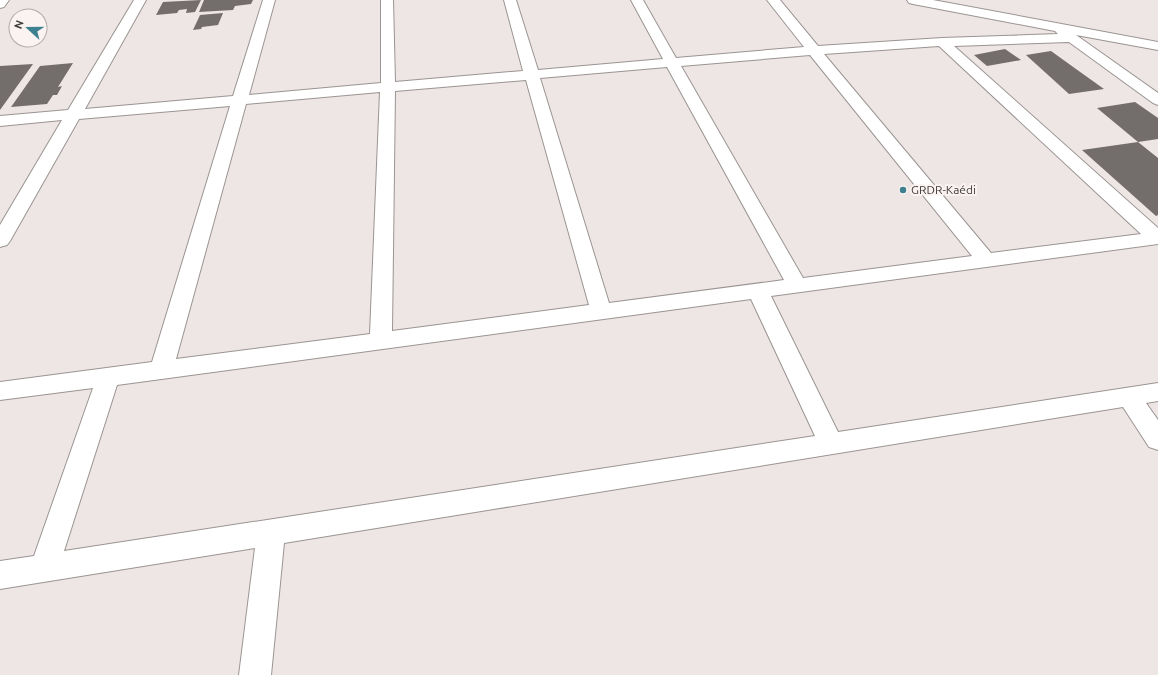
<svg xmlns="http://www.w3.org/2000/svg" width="1158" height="675" viewBox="0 0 1158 675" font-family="Ubuntu,sans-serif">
  <rect width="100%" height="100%" fill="#ede6e4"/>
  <g fill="#736d6b">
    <polygon points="201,0 195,12 186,13 187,9 179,10 177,13 156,15 163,2"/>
    <polygon points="204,0 253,0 251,4 235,6 233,10 199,12"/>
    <polygon points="223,13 218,25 202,27 201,29 193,30 200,15"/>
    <polygon points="1005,49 1021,60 987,66 974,55"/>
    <polygon points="1051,51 1076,69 1104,89 1069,94 1026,55"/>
    <polygon points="73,63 58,87 62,86 57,95 53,95 47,104 11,107 40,66"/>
    <polygon points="33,64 0,110 0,66"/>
    <polygon points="1135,102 1158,118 1158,139 1138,142 1097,108"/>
    <polygon points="1138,142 1158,158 1158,215 1156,216 1082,150"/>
  </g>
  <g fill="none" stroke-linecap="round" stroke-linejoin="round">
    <g stroke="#9a9492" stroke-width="2">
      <g id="minor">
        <polygon points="0,0 9,0 4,7 0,8"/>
        <path d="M 134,0 L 146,0 L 85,109 L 233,96 L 263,0 L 275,0 L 249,95 L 381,83 L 381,0 L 393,0 L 395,82 L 523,71 L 504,0 L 516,0 L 538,70 L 663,59 L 631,0 L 643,0 L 676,58 L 804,47 L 767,0 L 780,0 L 818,46 L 942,38 L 1058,34 L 1055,31 L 913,4 L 909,3 L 907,0 L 933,0 L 1158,42 L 1158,50 L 1076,35 L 1158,93 L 1158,105 L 1153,103 L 1069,42 L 954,46 L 1158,228 L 1158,244 L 771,296 L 838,432 L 1158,383 L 1158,401 L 1146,403 L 1158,420 L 1158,450 L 1149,447 L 1123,407 L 284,543 L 271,675 L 239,675 L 255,548 L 0,589 L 0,561 L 34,556 L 93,388 L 0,400 L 0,382 L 152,362 L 230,106 L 79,119 L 10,241 L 7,245 L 0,247 L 0,225 L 62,120 L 0,126 L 0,116 L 68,110 ZM 939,46 L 1141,234 L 991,253 L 824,54 ZM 810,55 L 972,256 L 803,278 L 681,66 ZM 667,67 L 784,280 L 609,303 L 540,78 ZM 526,80 L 589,305 L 392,331 L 395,91 ZM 380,92 L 370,334 L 176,359 L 246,104 ZM 751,299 L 815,436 L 64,551 L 117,385 Z"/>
      </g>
    </g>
    <use href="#minor" fill="#fff" fill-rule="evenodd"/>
  </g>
  <circle fill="#3d8190" stroke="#faf3f2" stroke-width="1.5" cx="903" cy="190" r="4"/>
  <g text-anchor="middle" stroke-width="4" stroke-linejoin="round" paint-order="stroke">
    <g font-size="12" fill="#3e3c3b" stroke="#faf3f2" text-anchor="start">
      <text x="911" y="194">GRDR-Kaédi</text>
    </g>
  </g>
  <g transform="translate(28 28) rotate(291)"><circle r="19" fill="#faf3f2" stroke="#afaaa9"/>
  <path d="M0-3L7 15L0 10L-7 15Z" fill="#3d8190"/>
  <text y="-6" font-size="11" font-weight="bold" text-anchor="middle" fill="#3e3c3b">N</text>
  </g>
</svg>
